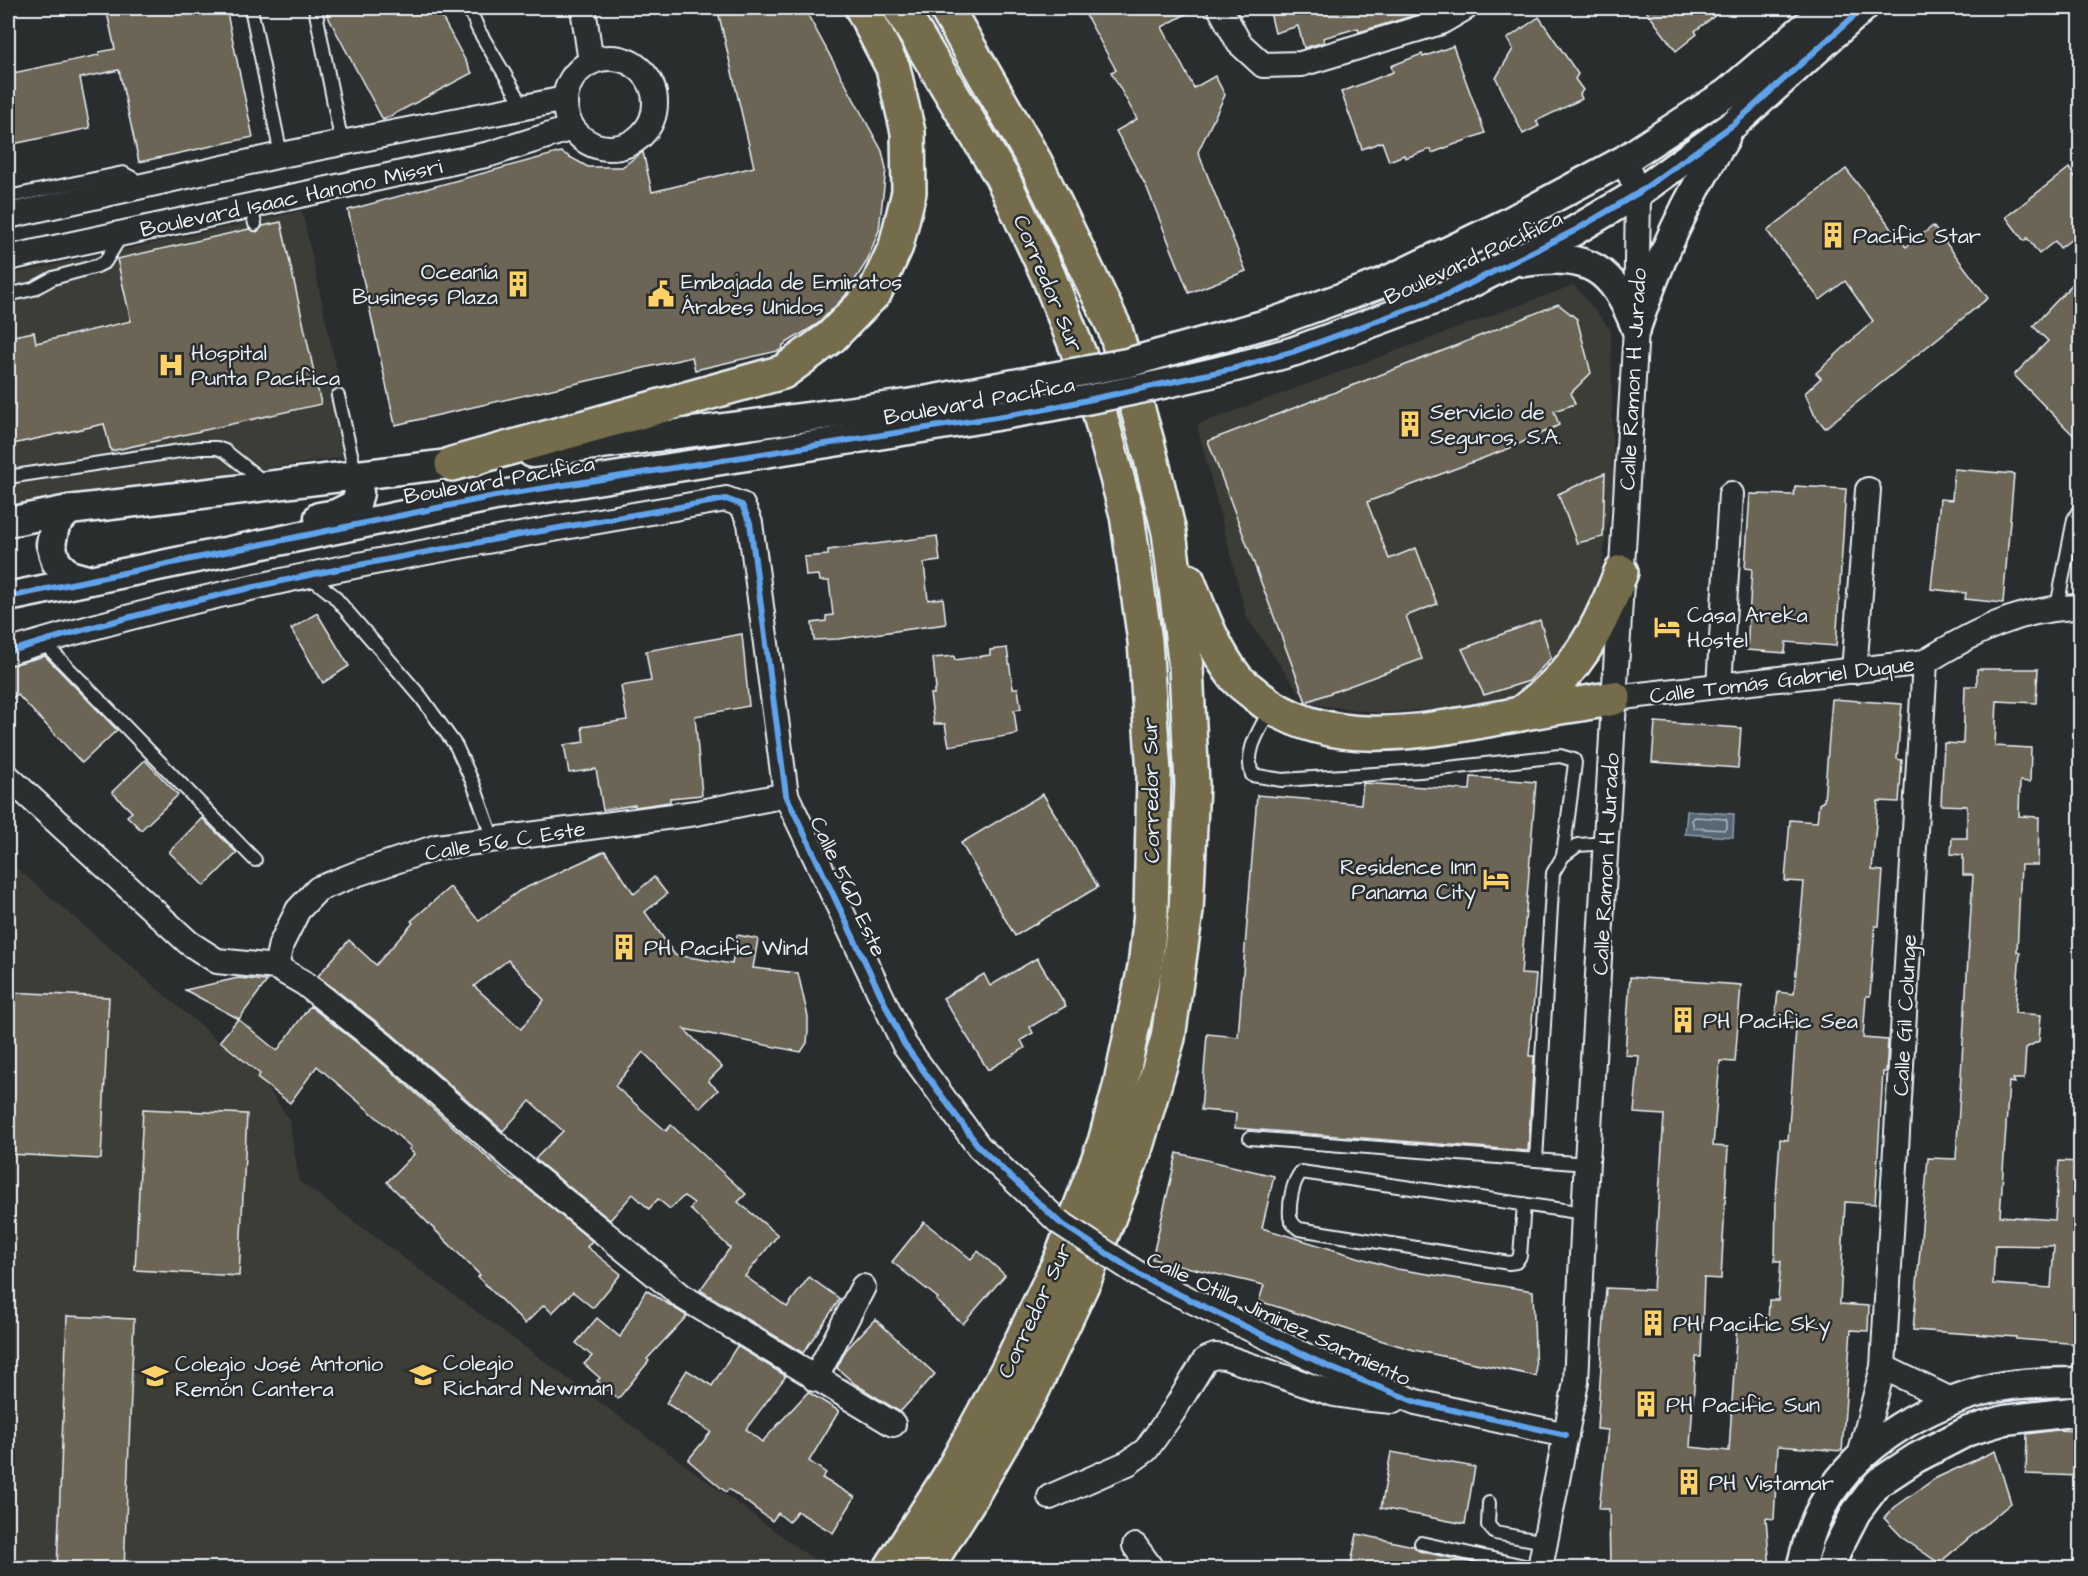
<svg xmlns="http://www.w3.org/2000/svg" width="2088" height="1576" viewBox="0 0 2088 1576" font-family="'Architects Daughter',sans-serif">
  <rect width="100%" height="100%" fill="#2a2d2e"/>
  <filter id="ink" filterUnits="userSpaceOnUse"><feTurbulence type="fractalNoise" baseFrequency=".0167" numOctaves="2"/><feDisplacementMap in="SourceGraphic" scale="12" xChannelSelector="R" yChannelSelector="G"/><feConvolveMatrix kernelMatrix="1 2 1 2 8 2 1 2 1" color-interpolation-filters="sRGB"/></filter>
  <g filter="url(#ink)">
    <g fill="#3e3e39">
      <polygon points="302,211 355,455 8,508 8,275"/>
      <polygon points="1574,285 1611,330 1613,484 1602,565 1571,650 1532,689 1487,705 1379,713 1307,703 1247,618 1197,425"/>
      <polygon points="8,861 258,1075 289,1119 299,1181 825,1568 8,1568"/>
    </g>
    <polygon fill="#576874" stroke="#919fa9" stroke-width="1.5" points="1687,811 1734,814 1733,837 1685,834"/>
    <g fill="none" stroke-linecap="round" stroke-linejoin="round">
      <polygon stroke="#aebac3" stroke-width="1.5" points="1695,817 1726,819 1727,822 1727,828 1724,830 1694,828 1692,820"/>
    </g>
    <g fill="#6c6554" stroke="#e8f1f8" stroke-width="1.5" fill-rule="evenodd">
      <polygon points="106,8 226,8 253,137 139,162 119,70 80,78 90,128 8,145 8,74 99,55 99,52 115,49"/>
      <polygon points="338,8 437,8 472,73 383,120 326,13"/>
      <polygon points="733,8 804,8 882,151 886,169 879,230 867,261 845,296 819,323 783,345 782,350 695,370 692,357 395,425 348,210 561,152 588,167 622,167 643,152 652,192 754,167 718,11"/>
      <polygon points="1082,8 1197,8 1162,27 1194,88 1215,76 1225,95 1198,152 1246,271 1189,293 1147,188 1116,131 1137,119 1111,72 1116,70"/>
      <polygon points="1269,8 1429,8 1429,11 1359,32 1358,28 1323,38 1324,42 1304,48 1298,26 1275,33"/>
      <polygon points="1644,8 1725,8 1695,31 1697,34 1676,51"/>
      <polygon points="1539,17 1578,74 1575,79 1583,90 1580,94 1582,99 1536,121 1539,126 1523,134 1496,78 1513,49 1507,39"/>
      <polygon points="1453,46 1485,133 1432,153 1431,149 1405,158 1404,155 1389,161 1382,142 1362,149 1341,92 1393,72 1391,66 1422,54 1423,57"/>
      <polygon points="2069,168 2080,184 2080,233 2060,248 2055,241 2039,254 2027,238 2024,241 2006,217"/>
      <polygon points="1846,169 1906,247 1933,226 1988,298 1825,428 1814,414 1805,393 1821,378 1816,373 1873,321 1845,281 1820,300 1767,231"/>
      <polygon points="281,222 321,404 111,451 104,424 8,445 8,337 34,332 36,343 131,321 117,259 249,229 257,232 263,226"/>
      <polygon points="2080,276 2080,442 2014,375 2048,341 2033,326"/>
      <polygon points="1558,304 1577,319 1591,373 1571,393 1575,404 1554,411 1559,425 1510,448 1367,502 1389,559 1416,548 1437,604 1406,616 1422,659 1306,702 1208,441 1450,348"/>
      <polygon points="1954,469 2014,474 2003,603 1965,599 1966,593 1931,589 1940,499 1952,500"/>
      <polygon points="1605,473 1603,537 1577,543 1558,494"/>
      <polygon points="1795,486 1846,489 1836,646 1786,642 1785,653 1747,650 1752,569 1745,568 1750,494 1794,495"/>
      <polygon points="937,536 940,561 924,563 928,600 943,598 946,624 838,639 814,640 812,623 826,621 826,616 833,615 829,581 820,581 819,575 806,576 804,557 828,555 828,550"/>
      <polygon points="317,613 349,666 323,683 291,629"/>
      <polygon points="1540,620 1551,658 1529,681 1484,695 1462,649"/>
      <polygon points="742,634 749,706 695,716 702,795 670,798 670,802 635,807 635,805 603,810 596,769 569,773 564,745 584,742 582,727 627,720 621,686 651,681 646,651"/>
      <polygon points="1007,648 1013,688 1018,688 1021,709 1014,710 1017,734 949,746 945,724 934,724 930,694 934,694 934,689 936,689 933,658 954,656 955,660 990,655 990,650"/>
      <polygon points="45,656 117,730 82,763 17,694 8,703 8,666"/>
      <path d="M 1977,669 L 2038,669 L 2036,703 L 1997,701 L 1995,746 L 2031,748 L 2030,782 L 2020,781 L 2019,816 L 2039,817 L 2038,865 L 2021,865 L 2017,952 L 2020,953 L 2015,1013 L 2041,1015 L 2039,1041 L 2026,1048 L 2024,1079 L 2013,1079 L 2015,1083 L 2009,1082 L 2000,1216 L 2055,1220 L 2059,1161 L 2080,1162 L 2080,1344 L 2016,1339 L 2016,1337 L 1913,1330 L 1928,1158 L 1956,1159 L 1973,875 L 1963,875 L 1963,855 L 1951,854 L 1952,838 L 1967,838 L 1967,806 L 1941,805 L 1944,743 L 1963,744 L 1965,686 L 1977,686 ZM 1995,1245 L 2054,1246 L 2051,1288 L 1993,1284 Z"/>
      <polygon points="1832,699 1902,704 1897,759 1902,760 1899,802 1878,801 1872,870 1883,871 1879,926 1875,926 1870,996 1866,996 1863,1038 1888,1040 1886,1072 1883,1072 1875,1204 1845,1202 1840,1304 1869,1306 1868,1331 1851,1330 1842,1451 1778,1446 1774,1519 1766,1518 1770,1569 1610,1569 1609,1509 1599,1509 1608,1430 1597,1429 1606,1288 1653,1290 1664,1115 1634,1113 1639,1056 1625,1055 1630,977 1741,985 1735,1062 1720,1061 1713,1146 1728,1147 1721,1279 1704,1278 1701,1357 1696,1357 1690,1447 1729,1451 1737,1323 1768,1325 1769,1300 1778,1300 1781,1261 1775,1261 1776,1197 1780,1139 1788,1140 1796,1029 1774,1027 1778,992 1794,994 1804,882 1785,881 1790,820 1817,822 1819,804 1824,801"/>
      <polygon points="1655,722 1741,728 1738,768 1652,762"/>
      <polygon points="145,760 178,795 141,830 127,816 132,812 112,792"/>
      <polygon points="1471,777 1536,782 1521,974 1536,975 1529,1056 1534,1056 1528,1151 1235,1128 1236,1113 1201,1110 1207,1034 1238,1037 1257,795 1361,804 1363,783 1470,790"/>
      <polygon points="1043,794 1098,887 1015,936 961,843"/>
      <polygon points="202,818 237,853 204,886 169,852"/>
      <path d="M 605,851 L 634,894 L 654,877 L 667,894 L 645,912 L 675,955 L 732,964 L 737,935 L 758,939 L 753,968 L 798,973 L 808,1017 L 808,1031 L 807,1043 L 801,1052 L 684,1029 L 722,1067 L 708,1081 L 718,1090 L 700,1108 L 643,1052 L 615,1086 L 666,1131 L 671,1125 L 746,1194 L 738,1202 L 778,1235 L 745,1276 L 787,1307 L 809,1277 L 840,1299 L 803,1353 L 700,1290 L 730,1248 L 690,1209 L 694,1203 L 684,1196 L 670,1209 L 658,1199 L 649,1209 L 633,1194 L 610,1220 L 535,1159 L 563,1131 L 530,1101 L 503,1131 L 392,1034 L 318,976 L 349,940 L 376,965 L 413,923 L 411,921 L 450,887 L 479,921 L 519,891 ZM 508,960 L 544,1000 L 521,1029 L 474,986 Z"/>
      <polygon points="1037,958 1066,1006 1030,1027 1033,1033 1021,1040 1025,1048 988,1070 943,998 984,974 990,986"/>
      <polygon points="238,978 267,981 239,1019 185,990"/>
      <polygon points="8,992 109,997 101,1159 8,1154"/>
      <polygon points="310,1006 374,1056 514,1181 516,1179 592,1241 587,1247 621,1274 593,1308 573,1292 552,1313 544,1305 525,1324 478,1277 480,1275 387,1182 414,1154 409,1149 411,1147 317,1066 290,1103 257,1078 260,1074 220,1041 238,1019 277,1051"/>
      <polygon points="143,1109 247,1114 239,1276 135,1270"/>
      <polygon points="1177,1153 1274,1176 1262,1228 1397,1269 1533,1291 1536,1376 1414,1350 1383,1341 1259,1301 1264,1285 1152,1259"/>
      <polygon points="924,1222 971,1259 978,1251 1005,1275 963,1324 936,1300 938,1298 892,1262"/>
      <polygon points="646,1290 687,1316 647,1359 649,1361 618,1399 597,1381 600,1378 584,1364 592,1356 576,1343 597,1318 620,1337"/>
      <polygon points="67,1316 134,1319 124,1569 57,1569"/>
      <polygon points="875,1319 935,1374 900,1412 855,1384 837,1368 846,1350"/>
      <polygon points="737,1346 786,1376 746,1429 762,1442 808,1392 839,1411 809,1461 826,1473 822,1478 855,1497 833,1533 797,1511 789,1522 778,1513 772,1521 729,1489 726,1492 688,1460 711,1432 666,1403 687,1370 712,1386"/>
      <polygon points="2057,1430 2080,1431 2080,1476 2026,1474 2027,1434"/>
      <polygon points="1995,1451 2011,1503 1939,1563 1904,1539 1884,1518 1895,1507 1936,1478"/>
      <polygon points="1391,1452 1475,1467 1465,1524 1381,1508"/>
      <polygon points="1357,1534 1413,1546 1419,1551 1484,1565 1483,1569 1376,1569 1351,1563"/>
    </g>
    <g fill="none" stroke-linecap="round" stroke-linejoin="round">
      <g stroke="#e8f1f8" stroke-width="16">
        <g id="service">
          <polyline points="251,8 281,155"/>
          <polyline points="315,8 342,144"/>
          <polyline points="469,8 479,31 524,107"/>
          <polyline points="8,197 123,173 134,179 136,187"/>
          <polyline points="251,206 255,224"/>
          <polyline points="8,295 33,289 53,278 97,266 105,262 122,234"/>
          <polyline points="338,396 356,476"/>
          <polyline points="8,477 200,448 217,448 225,451 265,483"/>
          <polyline points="309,576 333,595 421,697 456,746 473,783 493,839"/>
          <polyline points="2057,607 2074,519 2080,508"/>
          <polyline points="42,641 255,860"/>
          <path d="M 1271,708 C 1260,730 1244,750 1252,775 L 1282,780 L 1420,771 L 1560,756 L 1574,760 L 1575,763 L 1563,856 L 1553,873 L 1536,1160 L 1587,1164"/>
          <polyline points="1563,856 1578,845 1607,843"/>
          <polyline points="1250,1138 1536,1160"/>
          <path d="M 1524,1204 L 1520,1256 L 1516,1262 L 1509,1263 L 1299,1229 C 1295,1226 1291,1223 1290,1217 C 1289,1203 1292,1183 1301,1172 L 1584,1213"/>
          <polyline points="1489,1503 1488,1525 1495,1533 1545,1542"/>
          <polyline points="1421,1543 1533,1568"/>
        </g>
      </g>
      <g stroke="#e8f1f8" stroke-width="28">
        <g id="minor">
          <polyline points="583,8 591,62"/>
          <polyline points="1220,8 1239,43 1263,65 1301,64 1441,22 1465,8"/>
          <circle cx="610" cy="103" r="45"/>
          <polyline points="8,216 281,155 565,99"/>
          <polyline points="8,258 490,154 572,128"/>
          <path d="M 8,652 C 242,579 485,541 726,499 L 742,505 L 750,523 L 786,795 L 904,1044 L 979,1147 L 1059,1222"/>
          <polyline points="1854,671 1868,490"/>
          <polyline points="1719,686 1731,494"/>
          <path d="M 1614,698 L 1925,662 C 1975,631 2020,608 2080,607"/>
          <polyline points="8,777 189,943 217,961 276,967 304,983 383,1045 513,1159 683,1297 893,1424"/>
          <polyline points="276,967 281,944 298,910 318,889 359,873 437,847 696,813 786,795"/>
          <polyline points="1143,1277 1329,1367 1416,1402 1566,1435"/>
          <polyline points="1883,1367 1951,1400"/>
          <polyline points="815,1379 863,1287"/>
          <polyline points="1860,1456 1883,1367 1925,662"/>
          <polyline points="1050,1497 1128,1463 1146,1450 1173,1412 1205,1360 1215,1356 1225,1357 1334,1394 1360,1398 1393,1401"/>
          <polyline points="1135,1546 1151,1568"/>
          <polyline points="1540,1568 1576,1382 1584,1213 1636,328 1638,193 1624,160"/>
        </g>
      </g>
      <g stroke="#e8f1f8" stroke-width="33">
        <g id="tertiary">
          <path d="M 1525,262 C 1589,253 1612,267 1636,328"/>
          <polyline points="1274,322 1382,283 1505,224 1624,160 1727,93 1827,8"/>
          <path d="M 1636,328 C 1660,257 1685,202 1725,138"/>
          <polyline points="1295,351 1447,295 1574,231 1638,193 1734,124 1863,8"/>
          <polyline points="532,453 908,404"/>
          <polyline points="69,510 55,525 51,544 56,562 69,575 87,580"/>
          <polyline points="319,517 336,514 356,504 359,493 356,476"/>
          <polyline points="8,522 69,510 474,461"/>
          <polyline points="8,597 495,496 909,430"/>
          <path d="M 1801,1568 C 1807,1545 1813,1521 1826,1500 C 1860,1442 1929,1403 1994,1388 C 2018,1383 2055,1382 2080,1382"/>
          <polyline points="1831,1568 1837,1549 1856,1512 1878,1483 1916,1458 1968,1431 2005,1420 2080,1411"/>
        </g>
      </g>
      <g stroke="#e8f1f8" stroke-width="38">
        <g id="motorway">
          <polyline points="452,464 783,372 831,337 875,292 896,246 909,192 908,132 893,68 862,8"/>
          <path d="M 1188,581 C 1201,614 1214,650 1236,678 C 1242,685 1251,690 1257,696 C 1330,756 1436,729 1520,714 C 1552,708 1583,704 1614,698"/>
          <path d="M 1520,714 C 1531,705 1542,697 1552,687 C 1586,656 1605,614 1621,572"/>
          <polyline points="891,1568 949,1477 1008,1369 1061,1259 1105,1142 1120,1087 1145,967 1151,913 1154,773 1145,641 1127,515 1093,389 1048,275 1002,177 900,8"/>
          <polyline points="926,1568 972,1495 1033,1389 1085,1278 1135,1150 1168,1038 1186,911 1192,784 1186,668 1169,532 1147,442 1115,329 1035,162 946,8"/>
        </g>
      </g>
      <use href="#service" stroke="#2a2d2e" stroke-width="12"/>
      <use href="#minor" stroke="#2a2d2e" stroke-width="24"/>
      <use href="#tertiary" stroke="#2a2d2e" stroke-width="28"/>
      <use href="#motorway" stroke="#746c4b" stroke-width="33"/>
      <g stroke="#e8f1f8" stroke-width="28" stroke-linecap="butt">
        <polyline id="minor-bridge" points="1059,1222 1143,1277"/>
      </g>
      <g stroke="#e8f1f8" stroke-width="33" stroke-linecap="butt">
        <g id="tertiary-bridge">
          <polyline points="908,404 1127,363 1274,322"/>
          <path d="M 909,430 C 1039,410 1168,387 1295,351"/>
        </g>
      </g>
      <use href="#minor-bridge" stroke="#2a2d2e" stroke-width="24"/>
      <use href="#tertiary-bridge" stroke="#2a2d2e" stroke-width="28"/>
      <g stroke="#2a2d2e" stroke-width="10">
        <g id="cycleway">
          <polyline points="8,597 495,496 1041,410 1232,369 1295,351 1447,295 1574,231 1638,193 1734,124 1863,8"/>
          <path d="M 8,652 C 242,579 485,541 726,499 L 742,505 L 750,523 L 786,795 L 904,1044 L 979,1147 L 1059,1222 L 1143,1277 L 1329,1367 L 1416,1402 L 1566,1435"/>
        </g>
      </g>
      <use href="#cycleway" stroke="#60a3ed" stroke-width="6"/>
    </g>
  </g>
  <defs>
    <g id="building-bare" transform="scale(2.07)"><path d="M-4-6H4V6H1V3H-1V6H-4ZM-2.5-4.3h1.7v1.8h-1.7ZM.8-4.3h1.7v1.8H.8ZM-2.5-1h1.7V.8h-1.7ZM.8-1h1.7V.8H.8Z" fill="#ffd166" stroke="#2a2d2e" stroke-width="2.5" paint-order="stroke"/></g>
    <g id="civic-bare" transform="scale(2.07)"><path d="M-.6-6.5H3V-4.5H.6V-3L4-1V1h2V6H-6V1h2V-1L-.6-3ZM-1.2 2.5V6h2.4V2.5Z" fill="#ffd166" stroke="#2a2d2e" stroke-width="2.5" paint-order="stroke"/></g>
    <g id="hospital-bare" transform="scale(2.07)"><path d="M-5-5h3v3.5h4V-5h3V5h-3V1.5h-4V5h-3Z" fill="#ffd166" stroke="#2a2d2e" stroke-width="2.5" paint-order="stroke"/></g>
    <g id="hotel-bare" transform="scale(2.07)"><path d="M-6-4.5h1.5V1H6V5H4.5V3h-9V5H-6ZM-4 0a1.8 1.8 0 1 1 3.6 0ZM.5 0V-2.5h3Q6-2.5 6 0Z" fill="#ffd166" stroke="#2a2d2e" stroke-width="2.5" paint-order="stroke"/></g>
    <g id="school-bare" transform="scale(2.07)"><path d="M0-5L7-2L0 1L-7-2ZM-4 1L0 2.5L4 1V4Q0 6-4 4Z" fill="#ffd166" stroke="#2a2d2e" stroke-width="2.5" paint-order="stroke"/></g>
  </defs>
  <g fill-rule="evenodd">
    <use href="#building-bare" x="1833" y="235"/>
    <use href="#building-bare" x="518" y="284"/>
    <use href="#civic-bare" x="661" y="294"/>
    <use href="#hospital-bare" x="171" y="365"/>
    <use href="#building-bare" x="1410" y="424"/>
    <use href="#hotel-bare" x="1667" y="627"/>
    <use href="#hotel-bare" x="1496" y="879"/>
    <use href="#building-bare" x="624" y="947"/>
    <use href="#building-bare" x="1683" y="1020"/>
    <use href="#building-bare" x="1653" y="1323"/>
    <use href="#school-bare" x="423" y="1375"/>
    <use href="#school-bare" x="155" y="1376"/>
    <use href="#building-bare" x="1646" y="1404"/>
    <use href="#building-bare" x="1689" y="1482"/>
  </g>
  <g text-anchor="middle" stroke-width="5" stroke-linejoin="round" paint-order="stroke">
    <g font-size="22" fill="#e8f1f8" stroke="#2a2d2e">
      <text transform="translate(291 197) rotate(-12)" y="8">Boulevard Isaac Hanono Missri</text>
      <text transform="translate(1473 257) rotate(-25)" y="8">Boulevard Pacífica</text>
      <text transform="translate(1049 283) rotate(67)" y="8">Corredor Sur</text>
      <text transform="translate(1632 379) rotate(-87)" y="8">Calle Ramon H Jurado</text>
      <text transform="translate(979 400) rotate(-10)" y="8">Boulevard Pacífica</text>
      <text transform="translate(499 479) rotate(-10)" y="8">Boulevard Pacífica</text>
      <text transform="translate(1782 679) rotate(-7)" y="8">Calle Tomás Gabriel Duque</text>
      <text transform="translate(1150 790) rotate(-91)" y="8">Corredor Sur</text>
      <text transform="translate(505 840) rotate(-9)" y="8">Calle 56 C Este</text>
      <text transform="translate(1605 864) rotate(-87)" y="8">Calle Ramon H Jurado</text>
      <text transform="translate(849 886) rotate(65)" y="8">Calle 56D Este</text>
      <text transform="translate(1904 1015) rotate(-87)" y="8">Calle Gil Colunge</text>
      <text transform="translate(1034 1310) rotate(-65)" y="8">Corredor Sur</text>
      <text transform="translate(1279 1318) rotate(25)" y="8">Calle Otilla Jiminez Sarmiento</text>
    </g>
    <g font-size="22" fill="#e8f1f8" stroke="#2a2d2e" text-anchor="start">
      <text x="1853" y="243">Pacific Star</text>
      <text x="498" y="279" text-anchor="end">Oceanía<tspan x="498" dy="25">Business Plaza</tspan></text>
      <text x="681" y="289">Embajada de Emiratos<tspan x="681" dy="25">Árabes Unidos</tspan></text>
      <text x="191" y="360">Hospital<tspan x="191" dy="25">Punta Pacífica</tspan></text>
      <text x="1430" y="419">Servicio de<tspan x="1430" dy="25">Seguros, S.A.</tspan></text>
      <text x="1687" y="622">Casa Areka<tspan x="1687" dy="25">Hostel</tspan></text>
      <text x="1476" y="874" text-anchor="end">Residence Inn<tspan x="1476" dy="25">Panama City</tspan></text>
      <text x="644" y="955">PH Pacific Wind</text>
      <text x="1703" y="1028">PH Pacific Sea</text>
      <text x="1673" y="1331">PH Pacific Sky</text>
      <text x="443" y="1370">Colegio<tspan x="443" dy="25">Richard Newman</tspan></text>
      <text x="175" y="1371">Colegio José Antonio<tspan x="175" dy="25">Remón Cantera</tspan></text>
      <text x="1666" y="1412">PH Pacific Sun</text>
      <text x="1709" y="1490">PH Vistamar</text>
    </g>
  </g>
  <rect width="2088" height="1576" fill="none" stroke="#2a2d2e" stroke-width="30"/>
  <rect x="15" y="15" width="2058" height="1546" fill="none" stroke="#e8f1f8" stroke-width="2" filter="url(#ink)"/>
</svg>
